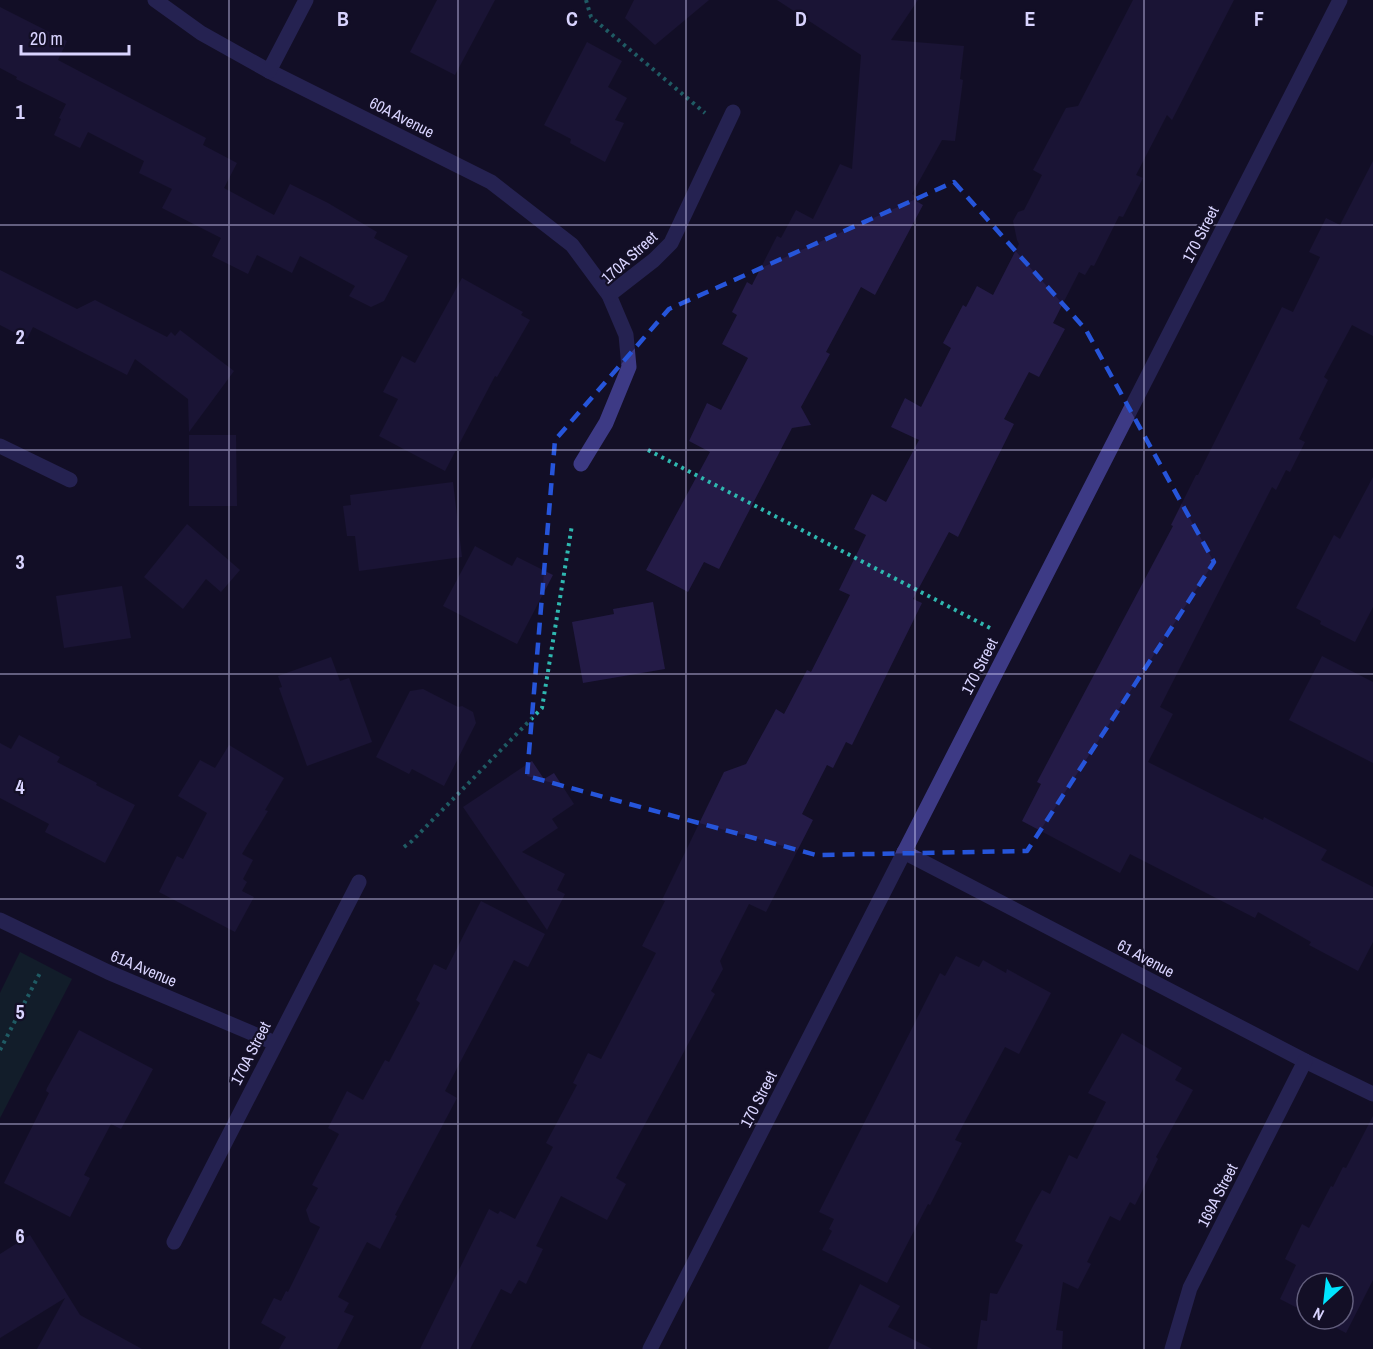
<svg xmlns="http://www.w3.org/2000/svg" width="1373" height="1349" viewBox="0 0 1373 1349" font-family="'Archivo Narrow',sans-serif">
  <rect width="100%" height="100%" fill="#130f26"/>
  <polygon fill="#12302f" points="20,952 72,979 0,1118 0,993"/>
  <g fill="#241b47">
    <polygon points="437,0 495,0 455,75 410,52"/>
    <polygon points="634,0 709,0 655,45 625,18"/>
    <polygon points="777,0 918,0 891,40 964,46 960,79 963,80 955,141 942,140 912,194 919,198 916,201 923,205 875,295 861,287 826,352 830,354 801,407 811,425 792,428 719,569 704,562 688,592 646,570 710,452 689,441 707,403 721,410 748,358 722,344 737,315 732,312 747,282 752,285 777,236 781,238 796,210 813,219 840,164 852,169 861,55"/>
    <polygon points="1133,0 1234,0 1172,120 1167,115 1136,175 1143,178 1123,217 1119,216 1094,266 1091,265 1085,275 1079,272 1053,323 1065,329 1039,377 1029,372 1004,419 1014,424 958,537 949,532 913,599 922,603 852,745 846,742 833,768 827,765 802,814 813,820 766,912 749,904 720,961 723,969 711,991 715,994 616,1178 626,1184 607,1220 561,1196 536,1246 543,1249 526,1284 519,1280 511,1294 501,1289 470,1349 420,1349 489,1209 498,1214 500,1211 515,1219 553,1147 546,1143 577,1085 573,1083 588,1053 601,1059 656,953 642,946 665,901 662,900 724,772 746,764 776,709 784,714 807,670 811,672 850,595 839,590 866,535 854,529 872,494 886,502 919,440 891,427 905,398 921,407 951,348 943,343 963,305 966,307 977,286 993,295 1019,244 1017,240 1013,221 1018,212 1024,210 1042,175 1033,170 1066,108 1078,106"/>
    <polygon points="0,7 67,41 58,60 206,138 203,145 237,163 224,188 274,215 290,184 328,203 377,232 374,238 408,256 384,301 371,307 349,296 355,286 300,256 292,273 257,255 248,274 212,256 221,238 162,208 172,189 139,173 144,161 88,132 80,148 54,135 61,119 59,118 66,104 16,79 17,77 0,68"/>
    <polygon points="587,42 622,61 608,87 627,98 615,120 624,123 605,162 570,143 571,139 544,125"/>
    <polygon points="1373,161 1373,336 1352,325 1324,377 1328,380 1299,439 1305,442 1290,472 1286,470 1276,490 1272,487 1160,707 1173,714 1148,762 1263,820 1264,817 1327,850 1321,860 1373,887 1373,942 1358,971 1309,945 1311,942 1258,912 1255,918 1130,854 1120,873 1022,821 1041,784 1037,782 1173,526 1171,525 1196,475 1198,475 1282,307 1293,312 1320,257 1309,252 1326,218 1340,225"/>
    <polygon points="0,270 77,309 95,300 167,337 171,332 175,336 180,330 234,371 189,432 188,399 135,359 127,375 33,327 27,339 0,325"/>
    <polygon points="462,278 523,312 521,315 530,320 497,377 495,376 445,471 379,436 398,399 383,392 402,356 415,363"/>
    <polygon points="189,435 236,435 237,506 189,506"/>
    <polygon points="1373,477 1373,607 1355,642 1320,624 1321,621 1296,608 1334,535 1340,539"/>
    <polygon points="453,482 462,557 359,571 355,536 347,536 343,506 351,505 350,495"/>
    <polygon points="187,524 240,570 221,592 206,579 183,609 144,577"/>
    <polygon points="475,546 512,566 517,557 553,575 517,644 443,606"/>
    <polygon points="122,586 131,638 64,648 56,596"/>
    <polygon points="653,602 665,669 583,683 572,622 614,614 613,609"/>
    <polygon points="1322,656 1373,682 1373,763 1289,720"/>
    <polygon points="331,657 340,681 349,678 372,742 307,766 279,688 282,687 278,676"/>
    <polygon points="423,689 458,707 462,706 473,712 476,723 444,786 412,769 409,774 376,757 410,691"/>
    <polygon points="19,735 60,757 57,762 97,783 96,785 135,805 105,863 45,832 49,824 0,798 0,743 11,749"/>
    <polygon points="229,745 284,778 265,810 268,811 242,854 253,860 243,879 247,882 242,891 254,897 235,932 159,892 177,856 183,859 207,813 178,796 200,760 215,768"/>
    <polygon points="532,761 544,779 554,773 574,804 552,819 558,828 522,852 565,874 557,890 565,894 547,930 463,807"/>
    <polygon points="481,901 545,934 528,967 514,960 445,1091 457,1098 395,1215 397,1216 380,1249 367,1242 338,1297 349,1303 344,1312 354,1316 337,1349 279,1349 286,1337 261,1323 274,1298 281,1301 286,1291 288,1292 320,1227 310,1222 306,1210 318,1188 312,1185 339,1134 328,1128 347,1091 363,1100 385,1060 389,1062 420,1003 416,1000 434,964 446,970"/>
    <polygon points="956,956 979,967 983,960 1006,973 1007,969 1051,993 1019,1054 1005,1047 955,1140 962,1143 930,1205 928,1204 887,1283 822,1250 832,1231 829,1229 834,1219 819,1212 940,973 945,976"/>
    <polygon points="79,1030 153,1069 121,1129 111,1124 84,1175 90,1178 70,1217 4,1183 49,1093 46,1091 47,1088"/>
    <polygon points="1122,1033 1182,1068 1175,1080 1193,1090 1156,1157 1158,1159 1135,1205 1130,1202 1120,1221 1110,1216 1087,1262 1091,1264 1078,1289 1063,1282 1056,1330 1063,1331 1062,1349 977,1349 981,1320 987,1321 990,1293 997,1294 1023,1245 1015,1241 1034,1204 1042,1190 1050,1194 1069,1155 1077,1159 1106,1102 1088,1093"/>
    <polygon points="1373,1116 1373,1280 1346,1333 1319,1319 1343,1319 1343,1283 1307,1283 1307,1313 1280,1299 1296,1265 1285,1259 1302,1224 1309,1228 1331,1186 1333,1187 1343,1167 1346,1168"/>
    <polygon points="30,1235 80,1315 142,1349 37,1349 65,1298 0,1338 0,1254"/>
    <polygon points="860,1284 900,1306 888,1327 932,1349 828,1349"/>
  </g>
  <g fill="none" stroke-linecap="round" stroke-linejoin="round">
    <g stroke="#2fb8b0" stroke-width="4" stroke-dasharray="3 4.5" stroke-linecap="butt">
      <polyline points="586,0 591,17 705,113"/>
      <polyline points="648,450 990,628"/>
      <polyline points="404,847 412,841 542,708 572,525"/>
      <polyline points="0,1050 41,971"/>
    </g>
    <g stroke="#3d3a85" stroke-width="15">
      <polyline points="155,0 201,33 269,71 491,182 572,245 609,295 626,335 629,367 606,423 581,464"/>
      <polyline points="269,71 306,0"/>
      <polyline points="609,295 654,260 671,243 733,112"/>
      <polyline points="0,446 70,480"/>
      <polyline points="904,852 1305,1061 1373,1094"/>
      <polyline points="0,920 108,972 275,1043"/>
      <polyline points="174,1242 359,882"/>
      <polyline points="650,1349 1340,0"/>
      <polyline points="1172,1349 1190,1288 1305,1061"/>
    </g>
  </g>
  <path d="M0 0H1373V1349H0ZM 954,182 L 1086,330 L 1214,562 L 1027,851 L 816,855 L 527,776 L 555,440 L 669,309 Z" fill="#130f26" fill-opacity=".55" fill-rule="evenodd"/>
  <path fill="none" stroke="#2655da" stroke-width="4.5" stroke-dasharray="12 8" stroke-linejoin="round" d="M 954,182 L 1086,330 L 1214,562 L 1027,851 L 816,855 L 527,776 L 555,440 L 669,309 Z"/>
  <path fill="none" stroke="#d9d4ff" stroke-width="1.5" stroke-opacity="0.55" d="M 229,0 L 229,1349M 458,0 L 458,1349M 686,0 L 686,1349M 915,0 L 915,1349M 1144,0 L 1144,1349M 0,225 L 1373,225M 0,450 L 1373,450M 0,674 L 1373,674M 0,899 L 1373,899M 0,1124 L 1373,1124"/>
  <g text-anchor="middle" stroke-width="4.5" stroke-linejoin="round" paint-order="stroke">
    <g font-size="16" fill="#d9d4ff" stroke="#130f26">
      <text transform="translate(402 117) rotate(27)" y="6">60A Avenue</text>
      <text transform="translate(1200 234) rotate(-63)" y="6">170 Street</text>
      <text transform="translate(629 257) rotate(-42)" y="6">170A Street</text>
      <text transform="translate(979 666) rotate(-63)" y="6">170 Street</text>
      <text transform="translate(1146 958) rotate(28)" y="6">61 Avenue</text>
      <text transform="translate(144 968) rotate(23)" y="6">61A Avenue</text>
      <text transform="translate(250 1053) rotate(-63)" y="6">170A Street</text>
      <text transform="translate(758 1099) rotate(-63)" y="6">170 Street</text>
      <text transform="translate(1217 1195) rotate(-63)" y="6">169A Street</text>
    </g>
  </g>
  <g font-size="20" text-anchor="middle" font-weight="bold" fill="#d9d4ff" stroke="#130f26" stroke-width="4.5" stroke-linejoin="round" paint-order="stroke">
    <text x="343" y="26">B</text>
    <text x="572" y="26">C</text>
    <text x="801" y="26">D</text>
    <text x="1030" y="26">E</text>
    <text x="1259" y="26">F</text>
    <text x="20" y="119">1</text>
    <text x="20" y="344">2</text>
    <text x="20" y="569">3</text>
    <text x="20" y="794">4</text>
    <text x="20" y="1019">5</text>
    <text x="20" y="1243">6</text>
  </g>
  <g transform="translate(1325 1301) rotate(207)"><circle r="28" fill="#130f26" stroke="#625e7d" stroke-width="1.5"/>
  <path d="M0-4.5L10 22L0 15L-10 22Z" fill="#00e5ff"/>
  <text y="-9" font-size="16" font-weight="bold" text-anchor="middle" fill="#d9d4ff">N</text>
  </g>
  <path d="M21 45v9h108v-9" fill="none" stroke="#d9d4ff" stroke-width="3"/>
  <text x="30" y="45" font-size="18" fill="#d9d4ff" stroke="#130f26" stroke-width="4.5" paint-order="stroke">20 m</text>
</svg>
